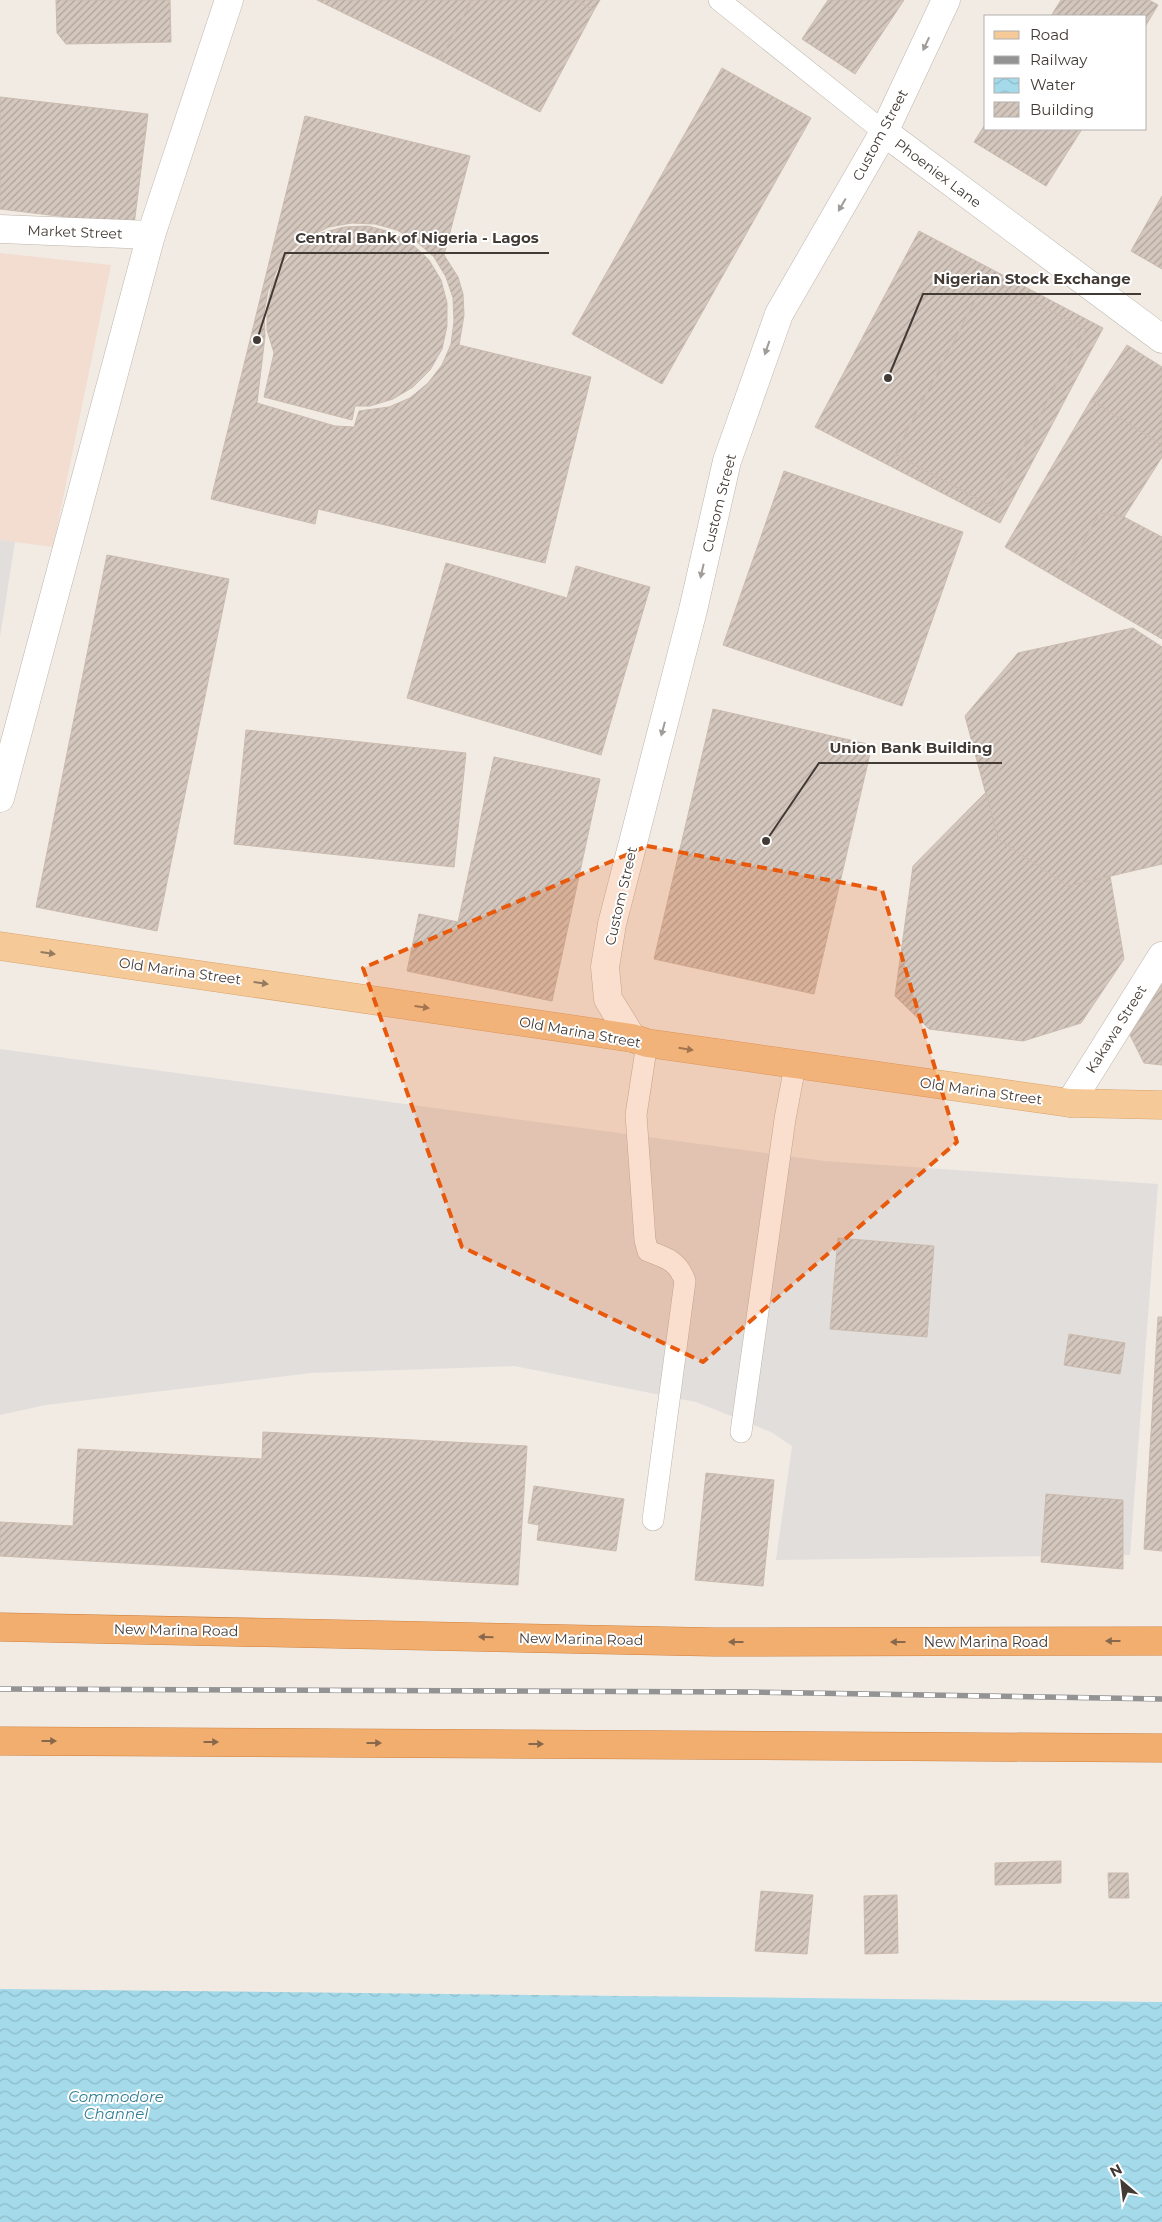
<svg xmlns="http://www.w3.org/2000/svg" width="1162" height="2222" viewBox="0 0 1162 2222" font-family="Montserrat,sans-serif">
  <defs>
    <pattern id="water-waves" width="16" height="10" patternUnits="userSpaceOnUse" patternTransform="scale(1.25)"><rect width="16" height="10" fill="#a4daea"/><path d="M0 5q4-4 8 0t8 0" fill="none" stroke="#8ebcc9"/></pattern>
    <pattern id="building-hatch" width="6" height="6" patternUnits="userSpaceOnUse" patternTransform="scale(1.25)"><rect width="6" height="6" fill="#d4c7be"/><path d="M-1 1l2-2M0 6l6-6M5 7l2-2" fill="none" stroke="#aea39b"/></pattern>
  </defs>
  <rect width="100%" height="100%" fill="#f1ebe4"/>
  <polygon fill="#f2ddd0" points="0,253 111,265 53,547 0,540"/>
  <g fill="#e2dedc">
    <polygon points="0,540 15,542 0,637"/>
    <polygon points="0,1049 824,1161 1158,1184 1130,1555 776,1560 792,1446 771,1432 696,1402 514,1366 311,1373 46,1405 0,1415"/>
  </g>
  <polygon fill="url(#water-waves)" points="0,1989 1162,2002 1162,2222 0,2222"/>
  <g fill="url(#building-hatch)" stroke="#cbbbae" fill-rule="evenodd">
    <polygon points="56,0 170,0 171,42 66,44 57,33"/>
    <polygon points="317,0 472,0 440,60"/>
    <polygon points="472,0 575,0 594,10 540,112 440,60"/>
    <polygon points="575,0 600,0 594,10"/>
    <polygon points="828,0 904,0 855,74 802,39"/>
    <polygon points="1061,0 1149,0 1158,5 1146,25 1146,16 1051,16"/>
    <polygon points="722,68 811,118 662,384 572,334"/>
    <polygon points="0,97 148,114 134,225 0,209"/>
    <path d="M 305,116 L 470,156 L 444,255 L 458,277 L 463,294 L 464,315 L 459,345 L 591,377 L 545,563 L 318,509 L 315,524 L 211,499 ZM 352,223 L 375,224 L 397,230 L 417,242 L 434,257 L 446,277 L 453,298 L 454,321 L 451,344 L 442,365 L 428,383 L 410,398 L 389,407 L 359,411 L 354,427 L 335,426 L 257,403 L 265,336 L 264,313 L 268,291 L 277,270 L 291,251 L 308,237 L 329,227 Z"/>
    <polygon points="986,123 986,129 1082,129 1046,186 974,142"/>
    <polygon points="1162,196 1162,269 1131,251"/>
    <polygon points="368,226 391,232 411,243 429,260 441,280 447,303 447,326 442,349 430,370 413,387 393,399 370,406 355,406 352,420 264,397 274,353 267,330 267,307 272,284 284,263 300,246 321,233 344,227"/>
    <path d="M 919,231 L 1103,328 L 1000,523 L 815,427 ZM 987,278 L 1086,329 L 991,506 L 895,454 Z"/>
    <polygon points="987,278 1086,329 991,506 895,454"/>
    <polygon points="1127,345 1162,367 1162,445 1091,400"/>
    <polygon points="1091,400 1162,445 1162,457 1124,517 1100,513 1061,580 1005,547"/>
    <polygon points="784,471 963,532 902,706 723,645"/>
    <polygon points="1100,513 1124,517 1162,537 1162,639 1061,580"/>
    <polygon points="107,555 229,579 157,931 36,907"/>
    <polygon points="446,563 567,598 576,566 650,587 601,755 407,698"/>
    <polygon points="1133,628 1162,647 1162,864 1068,886 998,839 965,716 1018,653"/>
    <polygon points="713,709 872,745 814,994 654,959"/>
    <polygon points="246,730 466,753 454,867 234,844"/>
    <polygon points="494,757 600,779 552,1001 407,971 419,914 458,922"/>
    <polygon points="986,792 998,839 1068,886 1110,876 1124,959 1081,1023 1023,1041 929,1029 895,996 913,866"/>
    <polygon points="1162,984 1162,1065 1144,1063 1130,1035"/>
    <polygon points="838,1238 934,1246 927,1337 830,1329"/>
    <polygon points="1158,1317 1162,1317 1162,1551 1144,1549"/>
    <polygon points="1069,1334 1125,1343 1120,1374 1064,1365"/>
    <polygon points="263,1432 527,1446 518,1585 0,1556 0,1522 73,1526 78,1449 262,1459"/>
    <polygon points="706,1473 774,1480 763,1586 695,1580"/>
    <polygon points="534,1486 624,1499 616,1551 537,1540 539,1525 528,1523"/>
    <polygon points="1046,1494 1123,1500 1123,1569 1041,1562"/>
    <polygon points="1061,1861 1061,1883 995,1885 995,1863"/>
    <polygon points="1108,1873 1128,1873 1129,1898 1109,1898"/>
    <polygon points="761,1891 813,1895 807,1954 755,1951"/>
    <polygon points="897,1895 898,1953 865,1954 864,1896"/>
  </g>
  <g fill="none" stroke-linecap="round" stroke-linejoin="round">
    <g stroke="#beb4ab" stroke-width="22">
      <g id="lane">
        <polyline points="719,0 884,132"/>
        <path d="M 647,1043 L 636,1115 L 645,1240 L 648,1251 C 667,1258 678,1261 685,1281 L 653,1520"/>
        <polyline points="741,1432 785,1119 795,1066"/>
      </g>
    </g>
    <g stroke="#beb4ab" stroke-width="29">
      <g id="street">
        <polyline points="884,132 1162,339"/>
        <polyline points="0,229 151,235"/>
        <polyline points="0,798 151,235 229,0"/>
        <polyline points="632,1038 608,999 605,967 612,924 693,610 727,461 779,314 884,132 946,0"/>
        <polyline points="1070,1103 1162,956"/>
      </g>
    </g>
    <g stroke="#d9a369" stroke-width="29">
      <polyline id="primary" points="0,946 632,1038 647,1043 1070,1103 1162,1105"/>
    </g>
    <g stroke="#d0803f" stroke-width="29">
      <g id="highway">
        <polyline points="0,1627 714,1642 1162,1641"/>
        <polyline points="0,1741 1162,1748"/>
      </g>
    </g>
    <use href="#lane" stroke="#fff" stroke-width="21"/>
    <use href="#street" stroke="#fff" stroke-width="28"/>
    <use href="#primary" stroke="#f6ca98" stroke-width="28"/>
    <use href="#highway" stroke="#f2ae6e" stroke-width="28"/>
    <g stroke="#939393" stroke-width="5.5">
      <polyline id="rail" points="0,1689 744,1692 1162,1699"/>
    </g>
    <use href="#rail" stroke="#fff" stroke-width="4" stroke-dasharray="11" stroke-linecap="butt"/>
  </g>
  <defs><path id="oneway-solid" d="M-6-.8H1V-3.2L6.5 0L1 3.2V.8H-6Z" transform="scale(1.25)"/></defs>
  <g fill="#a09c9a">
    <use href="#oneway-solid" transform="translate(926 44) rotate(115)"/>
    <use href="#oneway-solid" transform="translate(842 205) rotate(120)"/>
    <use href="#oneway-solid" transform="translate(767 348) rotate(109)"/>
    <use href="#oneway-solid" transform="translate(702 571) rotate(103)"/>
    <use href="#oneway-solid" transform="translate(663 729) rotate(105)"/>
  </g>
  <g fill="#937b62">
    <use href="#oneway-solid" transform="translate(48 953) rotate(8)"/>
    <use href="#oneway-solid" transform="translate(261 983) rotate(8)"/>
    <use href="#oneway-solid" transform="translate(422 1007) rotate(8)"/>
    <use href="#oneway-solid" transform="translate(686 1049) rotate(9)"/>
  </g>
  <g fill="#88684c">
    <use href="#oneway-solid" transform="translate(486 1637) rotate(-179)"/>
    <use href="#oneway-solid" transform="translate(1113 1641) rotate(180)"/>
    <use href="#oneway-solid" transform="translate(736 1642) rotate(180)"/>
    <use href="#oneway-solid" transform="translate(898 1642) rotate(180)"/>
    <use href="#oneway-solid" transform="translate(49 1741)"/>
    <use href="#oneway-solid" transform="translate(211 1742)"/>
    <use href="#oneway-solid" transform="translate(374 1743)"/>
    <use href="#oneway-solid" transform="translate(536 1744)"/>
  </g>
  <path fill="#e8590c" fill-opacity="0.2" stroke="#e8590c" stroke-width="4" stroke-dasharray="10 6" stroke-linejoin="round" d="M 647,846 L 882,890 L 957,1142 L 703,1362 L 462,1247 L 363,968 Z"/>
  <g text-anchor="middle" stroke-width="4" stroke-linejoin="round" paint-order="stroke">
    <g font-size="14" fill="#423a35" stroke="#fff">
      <text transform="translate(880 135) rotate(-62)" y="5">Custom Street</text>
      <text transform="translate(938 173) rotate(37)" y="5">Phoeniex Lane</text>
      <text transform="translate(75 232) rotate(2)" y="5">Market Street</text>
      <text transform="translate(719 503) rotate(-76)" y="5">Custom Street</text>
      <text transform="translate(621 896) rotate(-77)" y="5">Custom Street</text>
      <text transform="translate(180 971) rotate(8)" y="5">Old Marina Street</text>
      <text transform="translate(1116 1029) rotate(-58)" y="5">Kakawa Street</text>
      <text transform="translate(580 1032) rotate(10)" y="5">Old Marina Street</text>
      <text transform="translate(981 1091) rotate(8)" y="5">Old Marina Street</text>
      <text transform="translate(176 1630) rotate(1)" y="5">New Marina Road</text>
      <text transform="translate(581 1639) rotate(1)" y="5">New Marina Road</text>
      <text x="986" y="1647">New Marina Road</text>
    </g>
    <g font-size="15" font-style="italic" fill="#337f96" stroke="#fff">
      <text x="116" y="2102">Commodore<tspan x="116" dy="17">Channel</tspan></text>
    </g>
  </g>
  <path fill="none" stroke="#423a35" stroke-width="2" d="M257 340L285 253H549M888 378L923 294H1141M766 841L819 763H1002"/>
  <g fill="#423a35" stroke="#fff" stroke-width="2">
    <circle cx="257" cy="340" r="5"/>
    <circle cx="888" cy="378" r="5"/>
    <circle cx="766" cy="841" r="5"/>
  </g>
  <g font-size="15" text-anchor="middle" font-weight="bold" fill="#423a35" stroke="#fff" stroke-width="4" stroke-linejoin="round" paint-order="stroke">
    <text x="417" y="243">Central Bank of Nigeria - Lagos</text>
    <text x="1032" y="284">Nigerian Stock Exchange</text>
    <text x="911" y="753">Union Bank Building</text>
  </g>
  <rect x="984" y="15" width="162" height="115" fill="#ffffff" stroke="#b3b0ae"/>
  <rect x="994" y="31" width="25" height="8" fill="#f6ca98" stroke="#b3b0ae"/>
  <text x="1030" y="40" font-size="15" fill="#423a35">Road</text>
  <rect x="994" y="56" width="25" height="8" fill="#939393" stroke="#b3b0ae"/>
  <text x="1030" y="65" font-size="15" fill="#423a35">Railway</text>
  <rect x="994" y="78" width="25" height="15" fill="url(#water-waves)" stroke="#b3b0ae"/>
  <text x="1030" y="90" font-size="15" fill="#423a35">Water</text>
  <rect x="994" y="102" width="25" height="15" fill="url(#building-hatch)" stroke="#b3b0ae"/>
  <text x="1030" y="115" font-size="15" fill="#423a35">Building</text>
  <g transform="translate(1122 2182) rotate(332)" stroke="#ffffff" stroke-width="4" paint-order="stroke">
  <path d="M0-4L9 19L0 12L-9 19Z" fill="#423a35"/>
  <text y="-8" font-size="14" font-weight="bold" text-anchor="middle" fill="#423a35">N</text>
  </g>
</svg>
